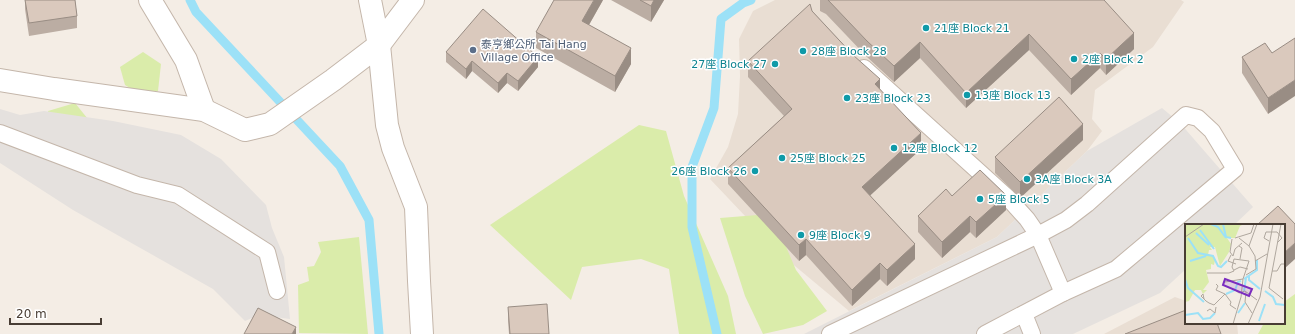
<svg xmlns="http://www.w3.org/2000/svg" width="1295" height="334" viewBox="0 0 1295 334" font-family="'DejaVu Sans','Noto Sans TC',sans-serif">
  <rect width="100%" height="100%" fill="#f4ede5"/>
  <g fill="#e9ded3">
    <polygon points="775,0 1181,0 1184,2 1153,47 1095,90 1092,119 1102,131 1087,151 997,237 849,311 783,256 710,179 728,147 738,114 740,76 739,39 753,11"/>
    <polygon points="1175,297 1186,301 1186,323 1237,323 1238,334 1104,334"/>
  </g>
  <g fill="#daecaa">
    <polygon points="143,52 161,64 158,91 143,96 125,85 120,67"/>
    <polygon points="75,103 96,129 49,128 48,111"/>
    <polygon points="639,125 666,131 684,196 728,296 736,334 679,334 669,269 641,259 582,267 571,300 490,225"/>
    <polygon points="772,214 796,270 827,311 803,325 763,334 745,296 720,218"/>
    <polygon points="359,237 368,334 299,333 298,285 309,281 307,267 314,266 321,252 318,242"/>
    <polygon points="1295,294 1295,334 1258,334 1264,323 1284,323 1284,302"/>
  </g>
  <g fill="#e5e1de">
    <polygon points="1162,108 1180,123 1253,207 1234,225 1186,225 1186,269 1160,293 1073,334 804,334 997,237 1087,151"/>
    <polygon points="0,109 20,115 44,111 113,121 181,135 221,159 266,205 272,228 284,257 290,319 259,315 245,321 213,289 73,210 0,163"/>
  </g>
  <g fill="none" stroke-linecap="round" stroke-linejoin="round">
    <g stroke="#9ce1f7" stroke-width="9">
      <polyline points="190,0 196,12 340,166 369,220 379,334"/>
      <polyline points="717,334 692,227 692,167 714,108 721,19 743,3 751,0"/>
    </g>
    <g stroke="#c4b6aa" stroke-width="18">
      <g id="service">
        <polyline points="864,68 1008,198 1027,219 1038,235 1063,293"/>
        <polyline points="0,133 137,185 178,195 267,252 277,291"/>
        <polyline points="1024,314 1032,334"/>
        <polyline points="830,334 1038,235 1066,220 1087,204 1186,115 1198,118 1212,131 1235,169 1116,269 1063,293 985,334"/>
      </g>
    </g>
    <g stroke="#c4b6aa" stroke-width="24">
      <g id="minor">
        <polyline points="150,0 186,60 204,110"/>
        <polyline points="370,0 379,45 387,125 393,148 416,207 419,281 422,334"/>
        <polyline points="0,80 54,89 204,110 245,130 270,124 333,80 379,45 413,0"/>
      </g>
    </g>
    <use href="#service" stroke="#fff" stroke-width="16"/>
    <use href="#minor" stroke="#fff" stroke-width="22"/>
  </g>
  <g fill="#bbada3">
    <polygon points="25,0 75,0 77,16 77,28 29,36 25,9"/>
    <polygon points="603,0 589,25 631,64 615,92 536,48 536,32"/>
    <polygon points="611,0 664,0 651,22"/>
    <polygon points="820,0 1104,0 1134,49 1106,75 1100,68 1071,95 1029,50 966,108 920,58 894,82 867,57 826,14 820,11"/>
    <polygon points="812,11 853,55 880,89 921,149 870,195 915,259 887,286 880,279 852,306 806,255 799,261 728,184 728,168 784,116 748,77 748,61"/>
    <polygon points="446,52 538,67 518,91 507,83 498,93 472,71 466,79 446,62"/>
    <polygon points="1272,53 1268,114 1242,73 1242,57"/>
    <polygon points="1083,140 1020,198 995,173 995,157"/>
    <polygon points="952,196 1006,210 976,238 970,232 942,258 918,232 918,216"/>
    <polygon points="508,307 549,334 509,334 508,320"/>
  </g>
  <g fill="#998d84">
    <polygon points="594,0 603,0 582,37 582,21"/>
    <polygon points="654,0 664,0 651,22 651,6"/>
    <polygon points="1134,33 1134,49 1106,75 1106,59"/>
    <polygon points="1029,34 1029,50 966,108 966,93"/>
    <polygon points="920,42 920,58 894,82 894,66"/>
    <polygon points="631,48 631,64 615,92 615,76"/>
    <polygon points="1100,53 1100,68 1071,95 1071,79"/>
    <polygon points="538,57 538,67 518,91 518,81"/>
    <polygon points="472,61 472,71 466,79 466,69"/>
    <polygon points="507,73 507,83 498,93 498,83"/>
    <polygon points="880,79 880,95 875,84"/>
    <polygon points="1295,80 1295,96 1268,114 1268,98"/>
    <polygon points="1083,124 1083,140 1020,198 1020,182"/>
    <polygon points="921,133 921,149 862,203 862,187"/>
    <polygon points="1006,195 1006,210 976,238 976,222"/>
    <polygon points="970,216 970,232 942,258 942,242"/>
    <polygon points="806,239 806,255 799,261 799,245"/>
    <polygon points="1295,243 1295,259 1284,269 1284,253"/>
    <polygon points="915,244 915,259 887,286 887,270"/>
    <polygon points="880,263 880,279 852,306 852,290"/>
    <polygon points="296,327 296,334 292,334"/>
  </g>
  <g fill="#dac9bd" stroke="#998d84">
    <polygon points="25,0 75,0 77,16 29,23"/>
    <polygon points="554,0 594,0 582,21 631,48 615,76 536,32"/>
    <polygon points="640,0 654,0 651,6"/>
    <polygon points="828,0 1104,0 1134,33 1106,59 1100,53 1071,79 1029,34 966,93 920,42 894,66 867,41"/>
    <polygon points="810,4 812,11 853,55 880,79 875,84 921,133 862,187 915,244 887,270 880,263 852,290 806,239 799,245 728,168 792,109 748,61"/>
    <polygon points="483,9 538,57 518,81 507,73 498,83 472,61 466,69 446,52"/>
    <polygon points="1295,38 1295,80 1268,98 1242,57 1265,43 1272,53"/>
    <polygon points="1059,97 1083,124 1020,182 995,157"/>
    <polygon points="980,170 1006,195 976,222 970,216 942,242 918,216 946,189 952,196"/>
    <polygon points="1278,206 1295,224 1295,243 1284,253 1284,225 1257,225"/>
    <polygon points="547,304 549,334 510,334 508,307"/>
    <polygon points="258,308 296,327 292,334 244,334"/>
    <polygon points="1186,310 1186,323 1217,323 1221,334 1125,334"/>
  </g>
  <g fill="#0f9aa8" stroke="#fff" stroke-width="1.5">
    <circle cx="926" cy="28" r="4"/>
    <circle cx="803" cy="51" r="4"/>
    <circle cx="1074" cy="59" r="4"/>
    <circle cx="775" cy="64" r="4"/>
    <circle cx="967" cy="95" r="4"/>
    <circle cx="847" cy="98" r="4"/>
    <circle cx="894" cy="148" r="4"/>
    <circle cx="782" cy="158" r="4"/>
    <circle cx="755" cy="171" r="4"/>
    <circle cx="1027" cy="179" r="4"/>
    <circle cx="980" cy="199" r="4"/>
    <circle cx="801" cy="235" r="4"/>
  </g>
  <circle fill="#5c6f8a" stroke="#fff" stroke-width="1.5" cx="473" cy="50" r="4"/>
  <g text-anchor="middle" stroke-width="3" stroke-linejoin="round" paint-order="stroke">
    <g font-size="11" fill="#0d838f" stroke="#fff" text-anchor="start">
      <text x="934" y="32">21座 Block 21</text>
      <text x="811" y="55">28座 Block 28</text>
      <text x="1082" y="63">2座 Block 2</text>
      <text x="767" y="68" text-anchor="end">27座 Block 27</text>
      <text x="975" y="99">13座 Block 13</text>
      <text x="855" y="102">23座 Block 23</text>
      <text x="902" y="152">12座 Block 12</text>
      <text x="790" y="162">25座 Block 25</text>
      <text x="747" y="175" text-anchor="end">26座 Block 26</text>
      <text x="1035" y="183">3A座 Block 3A</text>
      <text x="988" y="203">5座 Block 5</text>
      <text x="809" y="239">9座 Block 9</text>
    </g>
    <g font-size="11" fill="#4e5e75" stroke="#fff" text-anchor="start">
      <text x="481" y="48">泰亨鄉公所 Tai Hang<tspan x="481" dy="13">Village Office</tspan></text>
    </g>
  </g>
  <g transform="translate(1185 224)">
    <rect width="100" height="100" fill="#f4ede5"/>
    <path d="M 0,0 L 59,0 L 55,2 L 50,14 L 42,14 L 46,20 L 44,28 L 35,42 L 30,23 L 25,23 L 27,26 L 24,26 L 23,31 L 28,32 L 30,36 L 29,41 L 26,40 L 26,45 L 21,46 L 24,58 L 18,66 L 22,66 L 18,70 L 16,66 L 10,66 L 4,77 L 0,78 Z" fill="#daecaa"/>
    <path fill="none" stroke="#9ce1f7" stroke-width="2" d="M 26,0 L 33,3 L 41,14M 38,0 L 41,13 L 46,14M 15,6 L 29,25M 11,9 L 24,21M 3,14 L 13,29 L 28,32 L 33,42 L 36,43 L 42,37M 5,37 L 21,32M 64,52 L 64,56 L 75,65M 0,55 L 3,64 L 19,78M 59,55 L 72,46 L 72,36M 59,67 L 61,54M 80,67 L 88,73 L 91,80 L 100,81M 41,70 L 50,66 L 53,58 L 56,57M 53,89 L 60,79M 0,91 L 13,89 L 18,95 L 25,94 L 30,89M 74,97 L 80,80"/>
    <path fill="none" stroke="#afa79e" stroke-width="1" d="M 96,0 L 84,64 L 98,75M 0,13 L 19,0M 50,14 L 66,9 L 69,0M 54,14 L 64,22M 47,15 L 45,28 L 48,32 L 50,25 L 57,19M 84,17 L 79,14 L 81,8 L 92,8 L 97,14 L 92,19M 54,22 L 57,24 L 55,35M 46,31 L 43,37 L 51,40M 70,37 L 82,30M 49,46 L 55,43 L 63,45M 87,47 L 92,47 L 96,40 L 100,40 L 100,37M 22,49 L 44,49 L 49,47 L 47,43 L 49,35 L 64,37 L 58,55 L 40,58M 61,51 L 71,45 L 70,32 L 64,22 L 72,0M 31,60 L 33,62 L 31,66 L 40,70M 50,66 L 54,69 L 60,67 L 72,76M 61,68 L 60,78 L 67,89M 19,75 L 18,70 L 16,72 L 21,77 L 24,79 L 29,81 L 40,70 L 46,78 L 45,81 L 51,85M 22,87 L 25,85 L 30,89 L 31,83M 48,100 L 56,73 L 58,55M 63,100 L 75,73 L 88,0"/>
    <path fill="#7b2cbf" fill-opacity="0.15" stroke="#7b2cbf" stroke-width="2" d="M 40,55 L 67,65 L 64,72 L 38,61 Z"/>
    <rect width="100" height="100" fill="none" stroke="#483d34" stroke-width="2"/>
  </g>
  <path d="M10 318v6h91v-6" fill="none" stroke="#483d34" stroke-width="2"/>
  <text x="16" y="318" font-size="12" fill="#483d34" stroke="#ffffff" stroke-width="3" paint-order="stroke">20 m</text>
</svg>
